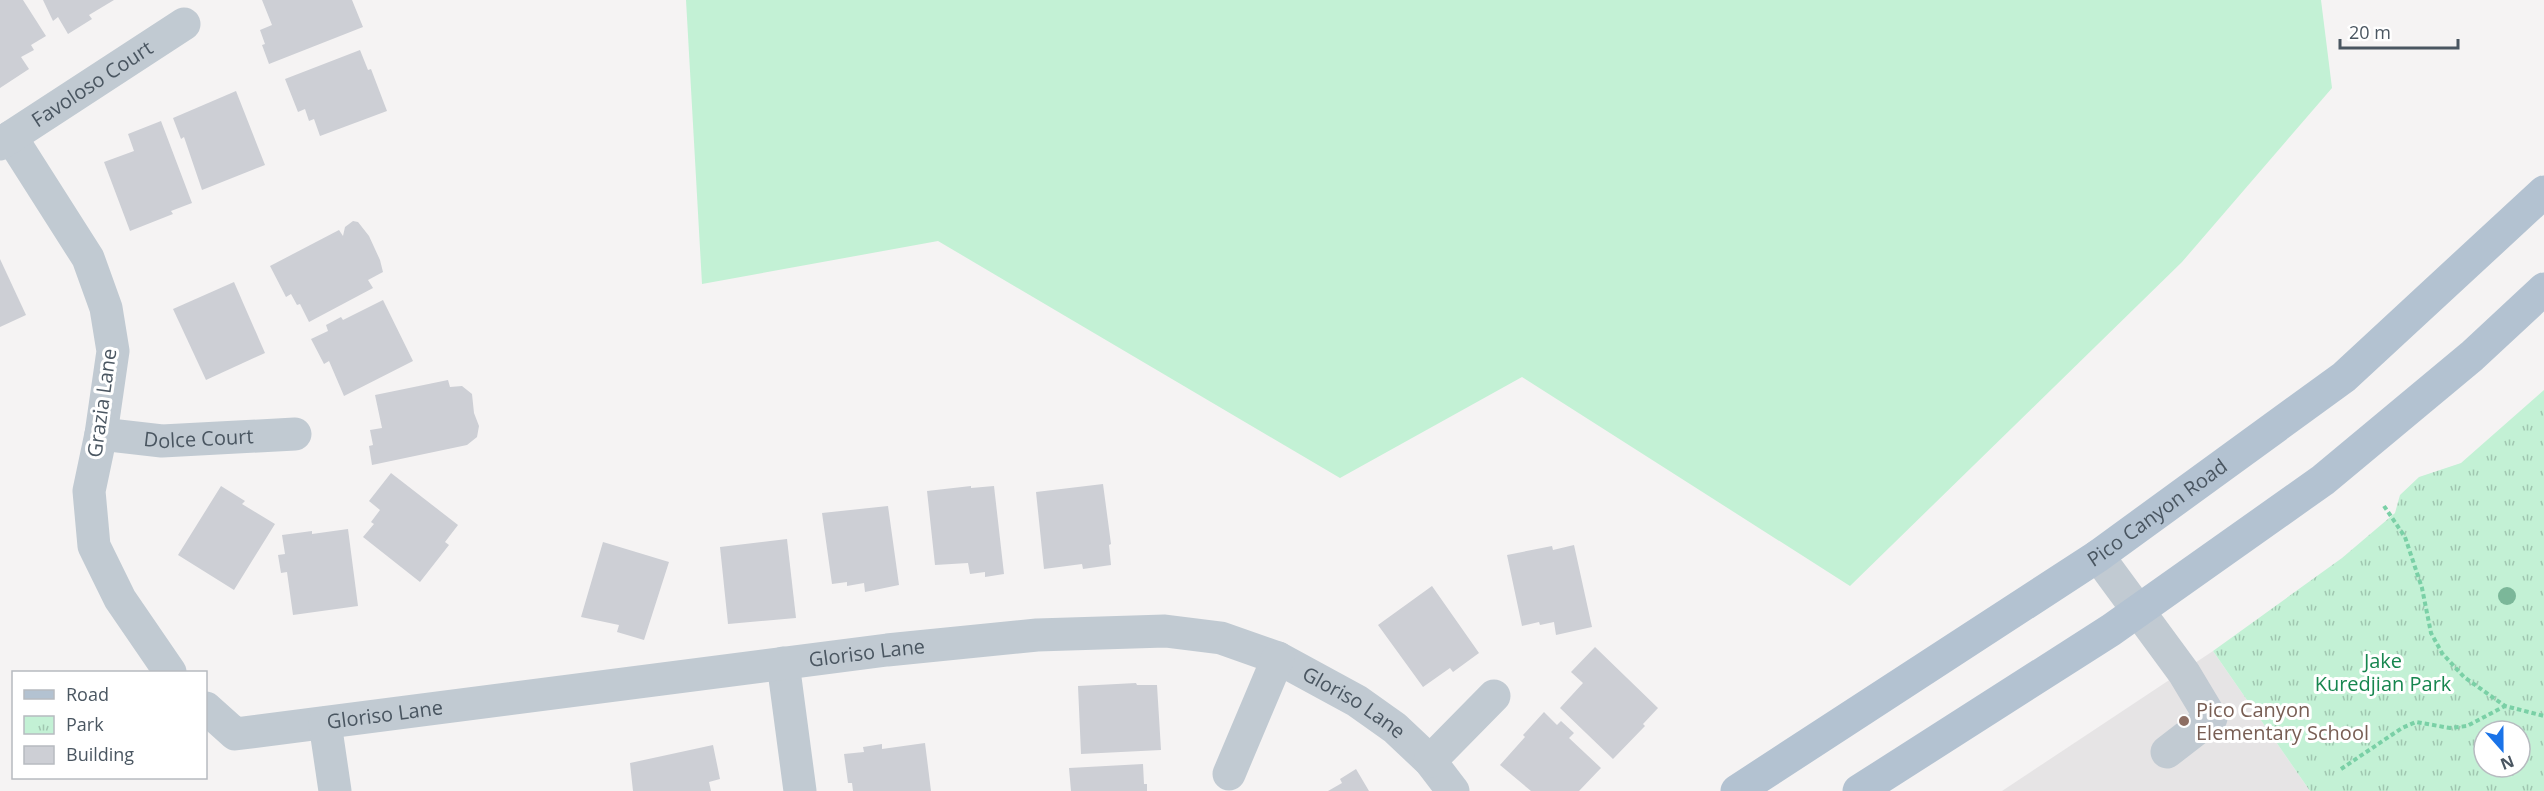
<svg xmlns="http://www.w3.org/2000/svg" width="2544" height="791" viewBox="0 0 2544 791" font-family="'Open Sans',sans-serif">
  <defs>
    <pattern id="park-tufts" width="24" height="20" patternUnits="userSpaceOnUse" patternTransform="scale(1.5)"><rect width="24" height="20" fill="#c3f1d5"/><path d="M3 7l-1-3M5 7V3M7 7l1-3M15 17l-1-3M17 17v-4M19 17l1-3" fill="none" stroke="#a0c6b0"/></pattern>
  </defs>
  <rect width="100%" height="100%" fill="#f5f3f3"/>
  <polygon fill="#e6e4e5" points="2213,651 2310,791 2002,791"/>
  <polygon fill="#c3f1d5" points="686,0 2321,0 2332,88 2182,262 1850,586 1522,377 1340,478 938,241 702,284"/>
  <path fill="url(#park-tufts)" fill-rule="evenodd" d="M 2544,390 L 2544,791 L 2310,791 L 2213,651 L 2342,558 L 2395,513 L 2400,495 L 2419,477 L 2461,463 ZM 2484,731 L 2520,731 L 2520,767 L 2484,767 Z"/>
  <g fill="#cdcfd5">
    <polygon points="0,0 23,0 46,36 31,45 34,50 21,57 29,69 0,88"/>
    <polygon points="43,0 114,0 89,15 92,19 68,34 58,17 53,21"/>
    <polygon points="262,0 352,0 363,27 269,64 262,45 265,44 260,30 272,25"/>
    <polygon points="360,50 368,70 371,69 387,111 320,136 314,119 309,121 305,109 298,112 285,79"/>
    <polygon points="236,91 265,165 202,190 184,137 181,139 173,118"/>
    <polygon points="161,121 192,203 171,211 173,214 130,231 104,162 134,151 128,134"/>
    <polygon points="353,221 358,222 369,236 380,260 383,272 368,280 373,288 309,322 300,304 297,305 291,294 286,297 270,266 339,230 343,236 345,227"/>
    <polygon points="0,259 26,315 0,327"/>
    <polygon points="234,282 265,353 206,380 173,309"/>
    <polygon points="383,300 413,361 344,396 329,361 324,364 311,339 328,331 326,325 341,317 343,320"/>
    <polygon points="448,380 450,387 462,386 472,394 474,413 479,426 477,437 467,445 372,465 369,446 373,445 370,430 382,428 375,395"/>
    <polygon points="391,473 458,525 445,542 449,545 420,582 363,537 374,524 371,522 380,510 369,501"/>
    <polygon points="1103,484 1111,544 1109,545 1111,565 1083,569 1082,564 1044,569 1036,492"/>
    <polygon points="221,486 245,501 242,504 275,524 234,590 178,555"/>
    <polygon points="971,486 971,488 994,486 1004,574 985,577 985,572 970,574 968,563 935,565 927,491"/>
    <polygon points="888,506 899,585 865,592 864,583 847,586 847,582 832,584 822,513"/>
    <polygon points="348,529 358,606 293,615 287,572 281,573 278,555 285,554 282,535 312,531 312,534"/>
    <polygon points="787,539 796,618 728,624 720,547"/>
    <polygon points="603,542 669,562 644,640 617,632 619,625 581,617"/>
    <polygon points="1574,545 1592,627 1556,635 1554,622 1540,625 1539,622 1522,626 1507,555 1552,546 1553,550"/>
    <polygon points="1432,586 1479,653 1453,672 1450,668 1423,687 1378,625"/>
    <polygon points="1595,647 1658,708 1643,724 1645,726 1613,759 1560,708 1583,683 1571,672"/>
    <polygon points="1136,683 1137,685 1157,685 1161,750 1081,754 1078,686"/>
    <polygon points="1544,712 1557,725 1561,721 1574,733 1569,738 1601,768 1579,791 1531,791 1500,765 1525,737 1523,735"/>
    <polygon points="925,743 931,791 853,791 852,783 848,783 844,754 864,752 863,747 882,744 882,749"/>
    <polygon points="713,745 720,779 709,782 711,791 633,791 630,763"/>
    <polygon points="1143,764 1144,784 1147,784 1147,791 1071,791 1069,768"/>
    <polygon points="1356,769 1369,791 1328,791 1342,783 1340,779"/>
  </g>
  <g fill="none" stroke-linecap="round" stroke-linejoin="round">
    <g stroke="#7ad0a6" stroke-width="4" stroke-dasharray="4.5 3" stroke-linecap="butt">
      <polyline points="2384,506 2405,537 2422,588 2431,633 2442,653 2464,677 2505,706 2544,716"/>
      <polyline points="2341,769 2402,728 2416,722 2450,728 2467,726 2505,706"/>
    </g>
    <g stroke="#c1cad2" stroke-width="33">
      <polyline points="11,137 88,258 106,308 113,351 101,434 89,491 94,546 120,599 170,672"/>
      <path id="s1" d="M 0,144 L 184,24"/>
      <path id="s2" d="M 101,434 L 162,441 L 295,434"/>
      <polyline points="2098,556 2184,673 2211,718 2167,752"/>
      <polyline points="783,663 800,791"/>
      <path id="s3" d="M 206,708 L 235,734 L 887,650 L 1037,635 L 1165,631 L 1221,638 L 1278,658 L 1357,701 L 1395,728 L 1430,761 L 1453,791"/>
      <polyline points="325,723 335,791"/>
      <polyline points="1430,761 1494,696"/>
      <polyline points="1229,774 1278,658"/>
    </g>
    <g stroke="#b3c2d1" stroke-width="33">
      <path id="s4" d="M 1737,791 L 2098,556 L 2344,377 L 2544,192"/>
      <polyline points="1859,791 2111,630 2323,480 2472,356 2544,289"/>
    </g>
  </g>
  <circle fill="#7bb799" cx="2507" cy="596" r="9"/>
  <circle fill="#8d6e63" stroke="#fff" stroke-width="2" cx="2184" cy="721" r="6"/>
  <g text-anchor="middle" stroke-width="6" stroke-linejoin="round" paint-order="stroke">
    <g font-size="20" fill="#4a5661" stroke="#fff">
      <text dy="7" stroke="none"><textPath href="#s1" startOffset="110">Favoloso Court</textPath></text>
      <text transform="translate(102 403) rotate(-82)" y="7">Grazia Lane</text>
      <text dy="7" stroke="none"><textPath href="#s2" startOffset="98">Dolce Court</textPath></text>
      <text dy="7" stroke="none"><textPath href="#s4" startOffset="504">Pico Canyon Road</textPath></text>
      <text dy="7" stroke="none"><textPath href="#s3" startOffset="676">Gloriso Lane</textPath></text>
      <text dy="7" stroke="none"><textPath href="#s3" startOffset="1180">Gloriso Lane</textPath></text>
      <text dy="7" stroke="none"><textPath href="#s3" startOffset="190">Gloriso Lane</textPath></text>
    </g>
    <g font-size="20" fill="#17864f" stroke="#fff">
      <text x="2383" y="668">Jake<tspan x="2383" dy="23">Kuredjian Park</tspan></text>
    </g>
    <g font-size="20" fill="#785e54" stroke="#fff" text-anchor="start">
      <text x="2196" y="717">Pico Canyon<tspan x="2196" dy="23">Elementary School</tspan></text>
    </g>
  </g>
  <rect x="12" y="671" width="195" height="108" fill="#ffffff" stroke="#b7bbc0" stroke-width="1.5"/>
  <rect x="24" y="690" width="30" height="9" fill="#b3c2d1" stroke="#b7bbc0" stroke-width="1.5"/>
  <text x="66" y="701" font-size="18" fill="#4a5661">Road</text>
  <rect x="24" y="716" width="30" height="18" fill="url(#park-tufts)" stroke="#b7bbc0" stroke-width="1.5"/>
  <text x="66" y="731" font-size="18" fill="#4a5661">Park</text>
  <rect x="24" y="746" width="30" height="18" fill="#cdcfd5" stroke="#b7bbc0" stroke-width="1.5"/>
  <text x="66" y="761" font-size="18" fill="#4a5661">Building</text>
  <g transform="translate(2502 749) rotate(159)"><circle r="28" fill="#ffffff" stroke="#b7bbc0" stroke-width="1.5"/>
  <path d="M0-4.5L10 22L0 15L-10 22Z" fill="#1a73e8"/>
  <text y="-9" font-size="16" font-weight="bold" text-anchor="middle" fill="#4a5661">N</text>
  </g>
  <path d="M2340 39v9h118v-9" fill="none" stroke="#4a5661" stroke-width="3"/>
  <text x="2349" y="39" font-size="18" fill="#4a5661" stroke="#ffffff" stroke-width="4.5" paint-order="stroke">20 m</text>
</svg>
